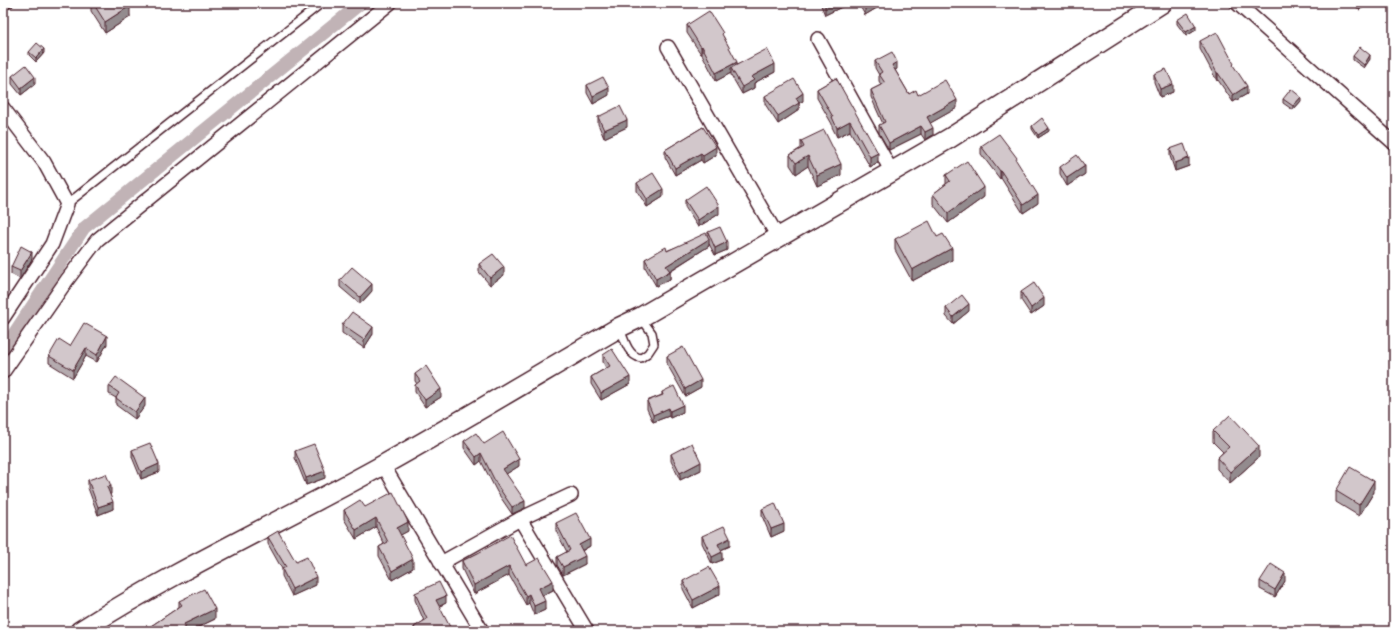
<svg xmlns="http://www.w3.org/2000/svg" width="1397" height="634" viewBox="0 0 1397 634" font-family="Mali,sans-serif">
  <rect width="100%" height="100%" fill="#fff"/>
  <filter id="ink" filterUnits="userSpaceOnUse"><feTurbulence type="fractalNoise" baseFrequency=".025" numOctaves="2"/><feDisplacementMap in="SourceGraphic" scale="8" xChannelSelector="R" yChannelSelector="G"/><feConvolveMatrix kernelMatrix="1 2 1 2 8 2 1 2 1" color-interpolation-filters="sRGB"/></filter>
  <g filter="url(#ink)">
    <g fill="none" stroke-linecap="round" stroke-linejoin="round">
      <polyline stroke="#c1b3b6" stroke-width="13" points="3,350 84,228 361,3"/>
      <g stroke="#4a1f2b" stroke-width="10">
        <g id="service">
          <polyline points="67,204 322,3"/>
          <path d="M 620,328 C 624,339 628,356 641,358 L 648,353 L 654,344 L 652,333 L 641,318"/>
        </g>
      </g>
      <g stroke="#4a1f2b" stroke-width="16">
        <g id="minor">
          <polyline points="1237,3 1394,143"/>
          <polyline points="818,39 892,172"/>
          <polyline points="668,47 778,237"/>
          <polyline points="3,108 44,162 67,204 52,244 3,318"/>
          <polyline points="3,372 67,280 97,240 390,3"/>
          <polyline points="383,465 482,631"/>
          <polyline points="520,519 587,631"/>
          <polyline points="441,563 520,519 571,495"/>
        </g>
      </g>
      <g stroke="#4a1f2b" stroke-width="22">
        <path id="secondary" d="M 80,631 C 177,569 282,521 383,465 C 462,421 541,373 620,327 L 641,317 L 950,138 L 1162,3"/>
      </g>
      <use href="#service" stroke="#fff" stroke-width="7"/>
      <use href="#minor" stroke="#fff" stroke-width="13"/>
      <use href="#secondary" stroke="#fff" stroke-width="19"/>
    </g>
    <g fill="#b5abaf" stroke="#4a1f2b">
      <polygon points="3,3 13,3 13,6 4,11 3,10"/>
      <polygon points="91,3 128,3 130,17 105,33 91,11"/>
      <polygon points="298,3 312,3 304,10"/>
      <polygon points="820,3 850,3 825,15"/>
      <polygon points="858,3 885,3 865,15"/>
      <polygon points="1354,3 1370,3 1359,10"/>
      <polygon points="1177,20 1196,30 1186,36 1177,24"/>
      <polygon points="687,25 723,36 737,64 775,72 754,83 754,88 742,94 731,75 731,73 716,81 702,54 701,54 687,33"/>
      <polygon points="1200,41 1234,67 1247,94 1233,102 1218,80 1217,81 1200,49"/>
      <polygon points="29,52 44,53 36,62 29,55"/>
      <polygon points="1353,56 1370,59 1364,68 1353,60"/>
      <polygon points="875,61 897,69 895,70 909,94 918,95 957,108 930,123 933,135 925,140 921,134 889,150 879,133 879,125 883,124 871,97 871,90 881,85 879,81 879,75 875,68"/>
      <polygon points="1154,74 1173,92 1160,97 1154,82"/>
      <polygon points="12,76 35,84 21,95 12,84"/>
      <polygon points="836,78 878,162 870,167 850,131 837,137 832,127 832,124 817,98 817,89"/>
      <polygon points="587,85 609,95 593,104 587,93"/>
      <polygon points="765,96 803,101 799,103 799,110 778,124 765,104"/>
      <polygon points="1283,99 1301,101 1293,110 1283,103"/>
      <polygon points="598,117 627,127 604,138 598,124"/>
      <polygon points="1032,126 1049,131 1038,138 1032,129"/>
      <polygon points="703,127 716,155 703,163 701,160 675,175 665,157 665,150"/>
      <polygon points="801,141 841,175 817,186 808,166 796,174 790,165 790,155 801,148"/>
      <polygon points="981,146 1038,203 1023,213 1001,178 1000,179 981,154"/>
      <polygon points="1170,149 1189,166 1175,171 1170,156"/>
      <polygon points="1060,167 1085,174 1067,186 1060,174"/>
      <polygon points="946,175 984,197 948,223 933,204 933,194 946,184"/>
      <polygon points="637,183 663,197 647,207 637,191"/>
      <polygon points="685,200 719,214 698,227 685,207"/>
      <polygon points="708,232 727,250 715,255 709,244 709,246 670,271 670,279 656,286 645,267 645,259 708,235"/>
      <polygon points="937,237 952,260 912,281 895,250 895,239"/>
      <polygon points="32,259 20,279 11,274 11,267"/>
      <polygon points="479,264 504,275 490,285 479,272"/>
      <polygon points="340,280 372,291 360,304 340,287"/>
      <polygon points="1021,292 1044,306 1031,315 1021,300"/>
      <polygon points="946,308 969,311 953,324 946,316"/>
      <polygon points="342,325 373,334 364,348 342,333"/>
      <polygon points="107,344 97,362 86,356 73,378 49,363 49,356 70,346"/>
      <polygon points="603,355 630,384 601,400 591,384 591,377 606,368 603,362"/>
      <polygon points="667,356 701,387 685,396 667,364"/>
      <polygon points="415,374 441,397 425,407 415,392 415,385 417,384 415,381"/>
      <polygon points="109,386 145,406 135,419 116,405 116,398 109,394"/>
      <polygon points="662,392 683,412 670,418 669,416 653,422 647,409 647,401 662,395"/>
      <polygon points="1213,431 1259,457 1230,483 1217,469 1217,458 1223,452 1213,442"/>
      <polygon points="464,441 484,444 519,466 506,474 525,508 512,514 497,492 481,461 476,465 464,448"/>
      <polygon points="132,450 159,472 141,479 132,457"/>
      <polygon points="295,451 325,478 306,485 295,458"/>
      <polygon points="671,454 701,470 680,480 671,461"/>
      <polygon points="88,480 111,494 110,494 113,509 98,515 88,488"/>
      <polygon points="1336,491 1374,492 1359,516 1336,502"/>
      <polygon points="365,507 408,531 400,535 413,568 392,580 379,556 379,547 384,544 376,527 356,539 344,519 344,510"/>
      <polygon points="762,509 784,531 771,537 762,516"/>
      <polygon points="556,523 590,546 582,551 585,564 563,575 557,565 557,557 567,552 556,531"/>
      <polygon points="702,536 730,546 721,550 722,560 712,564 702,543"/>
      <polygon points="268,537 296,562 316,585 292,596 282,576 282,569 268,544"/>
      <polygon points="478,553 526,565 553,590 542,596 545,610 534,615 529,603 526,605 509,575 474,594 462,569 462,561"/>
      <polygon points="683,581 720,594 693,608 683,589"/>
      <polygon points="1260,581 1285,581 1275,597 1260,589"/>
      <polygon points="415,593 446,603 439,606 450,631 414,631 414,627 424,621 415,600"/>
      <polygon points="179,601 215,619 190,631 151,631 151,626 179,607"/>
    </g>
    <g fill="#938b8e" stroke="#4a1f2b">
      <polygon points="9,3 13,3 13,6 4,11 4,6"/>
      <polygon points="304,3 312,3 304,10"/>
      <polygon points="830,3 850,3 825,15 825,5"/>
      <polygon points="869,3 885,3 865,15 865,5"/>
      <polygon points="1359,3 1370,3 1359,10"/>
      <polygon points="130,6 130,17 105,33 105,22"/>
      <polygon points="1196,26 1196,30 1186,36 1186,32"/>
      <polygon points="702,46 702,54 701,54 701,47"/>
      <polygon points="44,49 44,53 36,62 36,58"/>
      <polygon points="1370,55 1370,59 1364,68 1364,65"/>
      <polygon points="737,62 737,69 731,68 731,73 716,81 716,73"/>
      <polygon points="897,62 897,69 892,72 892,65"/>
      <polygon points="775,64 775,72 754,83 754,88 742,94 742,87 751,77"/>
      <polygon points="1217,73 1218,73 1218,80 1217,81"/>
      <polygon points="35,77 35,84 21,95 21,88"/>
      <polygon points="1173,84 1173,92 1160,97 1160,89"/>
      <polygon points="1247,86 1247,94 1233,102 1233,95"/>
      <polygon points="609,88 609,95 593,104 593,96"/>
      <polygon points="803,93 803,101 799,103 799,110 778,124 778,116 796,98"/>
      <polygon points="1301,97 1301,101 1293,110 1293,106"/>
      <polygon points="957,100 957,108 927,125 927,117"/>
      <polygon points="627,120 627,127 604,138 604,130"/>
      <polygon points="850,121 850,131 837,137 837,128"/>
      <polygon points="921,126 921,134 889,150 889,143"/>
      <polygon points="933,128 933,135 925,140 925,132"/>
      <polygon points="1049,128 1049,131 1038,138 1038,135"/>
      <polygon points="716,147 716,155 703,163 703,155"/>
      <polygon points="701,153 701,160 675,175 675,168"/>
      <polygon points="878,153 878,162 870,167 870,157"/>
      <polygon points="808,156 808,166 796,174 796,163"/>
      <polygon points="1189,158 1189,166 1175,171 1175,163"/>
      <polygon points="841,164 841,175 817,186 817,175"/>
      <polygon points="1085,166 1085,174 1067,186 1067,178"/>
      <polygon points="1000,171 1001,171 1001,178 1000,179"/>
      <polygon points="984,187 984,197 948,223 948,213"/>
      <polygon points="663,189 663,197 647,207 647,199"/>
      <polygon points="1038,195 1038,203 1023,213 1023,205"/>
      <polygon points="719,206 719,214 698,227 698,220"/>
      <polygon points="709,239 709,246 666,273 666,266"/>
      <polygon points="727,242 727,250 715,255 715,248"/>
      <polygon points="952,248 952,260 912,281 912,270"/>
      <polygon points="32,252 32,259 20,279 20,271"/>
      <polygon points="504,267 504,275 490,285 490,278"/>
      <polygon points="670,271 670,279 656,286 656,279"/>
      <polygon points="372,284 372,291 360,304 360,297"/>
      <polygon points="1044,298 1044,306 1031,315 1031,308"/>
      <polygon points="969,304 969,311 953,324 953,317"/>
      <polygon points="373,327 373,334 364,348 364,340"/>
      <polygon points="107,336 107,344 97,362 97,355"/>
      <polygon points="86,348 86,356 73,378 73,370"/>
      <polygon points="630,377 630,384 601,400 601,393"/>
      <polygon points="701,380 701,387 685,396 685,389"/>
      <polygon points="441,389 441,397 425,407 425,400"/>
      <polygon points="145,398 145,406 135,419 135,412"/>
      <polygon points="683,405 683,412 670,418 670,411"/>
      <polygon points="669,408 669,416 653,422 653,415"/>
      <polygon points="1259,446 1259,457 1230,483 1230,472"/>
      <polygon points="481,453 481,461 476,465 476,457"/>
      <polygon points="519,459 519,466 503,476 503,469"/>
      <polygon points="701,462 701,470 680,480 680,473"/>
      <polygon points="159,464 159,472 141,479 141,472"/>
      <polygon points="325,471 325,478 306,485 306,478"/>
      <polygon points="1374,481 1374,492 1359,516 1359,505"/>
      <polygon points="111,486 111,494 107,495 107,487"/>
      <polygon points="525,501 525,508 512,514 512,507"/>
      <polygon points="113,502 113,509 98,515 98,507"/>
      <polygon points="376,518 376,527 356,539 356,530"/>
      <polygon points="408,522 408,531 397,537 397,528"/>
      <polygon points="784,524 784,531 771,537 771,529"/>
      <polygon points="730,538 730,546 718,551 718,544"/>
      <polygon points="590,539 590,546 579,552 579,545"/>
      <polygon points="722,552 722,560 712,564 712,557"/>
      <polygon points="585,556 585,564 563,575 563,567"/>
      <polygon points="413,559 413,568 392,580 392,571"/>
      <polygon points="509,566 509,575 474,594 474,585"/>
      <polygon points="1285,573 1285,581 1275,597 1275,590"/>
      <polygon points="316,577 316,585 292,596 292,589"/>
      <polygon points="553,581 553,590 539,597 539,588"/>
      <polygon points="720,586 720,594 693,608 693,600"/>
      <polygon points="529,594 529,603 526,605 526,596"/>
      <polygon points="446,596 446,603 436,608 436,600"/>
      <polygon points="545,601 545,610 534,615 534,606"/>
      <polygon points="215,609 215,619 190,631 181,631 184,624"/>
      <polygon points="450,627 450,631 443,631"/>
    </g>
    <g fill="#d2c7cb" stroke="#4a1f2b">
      <polygon points="3,3 9,3 4,6"/>
      <polygon points="93,3 128,3 130,6 105,22"/>
      <polygon points="824,3 830,3 825,5"/>
      <polygon points="863,3 869,3 865,5"/>
      <polygon points="709,11 723,33 722,34 737,62 716,73 702,46 701,47 687,25"/>
      <polygon points="1188,13 1196,26 1186,32 1177,20"/>
      <polygon points="1217,32 1234,64 1233,65 1247,86 1233,95 1218,73 1217,73 1200,41"/>
      <polygon points="37,43 44,49 36,58 29,52"/>
      <polygon points="1360,47 1370,55 1364,65 1353,56"/>
      <polygon points="767,49 775,64 751,77 754,80 742,87 731,68"/>
      <polygon points="892,52 897,62 892,65 909,94 916,90 918,95 945,80 957,100 927,117 933,128 925,132 921,126 889,143 879,125 885,122 871,90 885,83 879,74 882,72 875,61"/>
      <polygon points="26,65 35,77 21,88 12,76"/>
      <polygon points="1166,69 1173,84 1160,89 1154,74"/>
      <polygon points="603,77 609,88 593,96 587,85"/>
      <polygon points="836,78 878,153 870,157 850,121 837,128 832,117 833,117 817,89"/>
      <polygon points="794,79 803,93 796,98 799,103 778,116 765,96"/>
      <polygon points="1291,89 1301,97 1293,106 1283,99"/>
      <polygon points="620,106 627,120 604,130 598,117"/>
      <polygon points="1042,118 1049,128 1038,135 1032,126"/>
      <polygon points="703,127 716,147 703,155 701,153 675,168 665,150"/>
      <polygon points="824,130 841,164 817,175 808,156 796,163 790,155 804,147 801,141"/>
      <polygon points="999,134 1017,158 1016,160 1038,195 1023,205 1001,171 1000,171 981,146"/>
      <polygon points="1184,144 1189,158 1175,163 1170,149"/>
      <polygon points="1077,155 1085,166 1067,178 1060,167"/>
      <polygon points="967,161 984,187 948,213 933,194 950,181 946,175"/>
      <polygon points="653,173 663,189 647,199 637,183"/>
      <polygon points="706,186 719,206 698,220 685,200"/>
      <polygon points="929,221 937,237 943,234 952,248 912,270 895,239"/>
      <polygon points="720,227 727,242 715,248 708,232"/>
      <polygon points="706,233 709,239 666,266 670,271 656,279 645,259 666,247 667,251"/>
      <polygon points="21,246 32,252 20,271 11,267"/>
      <polygon points="493,254 504,267 490,278 479,264"/>
      <polygon points="352,267 372,284 360,297 340,280"/>
      <polygon points="1034,283 1044,298 1031,308 1021,292"/>
      <polygon points="962,295 969,304 953,317 946,308"/>
      <polygon points="352,312 373,327 364,340 342,325"/>
      <polygon points="84,323 107,336 97,355 86,348 73,370 49,356 59,339 70,346"/>
      <polygon points="683,347 701,380 685,389 667,356"/>
      <polygon points="612,349 630,377 601,393 591,377 610,366 603,355"/>
      <polygon points="426,366 441,389 425,400 415,385 420,381 415,374"/>
      <polygon points="116,377 145,398 135,412 116,398 119,393 109,386"/>
      <polygon points="674,386 683,405 670,411 669,408 653,415 647,401 663,395 662,392"/>
      <polygon points="1230,415 1259,446 1230,472 1217,458 1229,447 1213,431"/>
      <polygon points="503,432 519,459 503,469 525,501 512,507 497,485 481,453 476,457 464,441 476,433 484,444"/>
      <polygon points="150,443 159,464 141,472 132,450"/>
      <polygon points="692,443 701,462 680,473 671,454"/>
      <polygon points="314,444 325,471 306,478 295,451"/>
      <polygon points="1350,467 1374,481 1359,505 1336,491"/>
      <polygon points="106,474 111,486 107,487 113,502 98,507 88,480"/>
      <polygon points="393,492 408,522 397,528 413,559 392,571 379,547 388,542 376,518 356,530 344,510 360,500 365,507"/>
      <polygon points="775,503 784,524 771,529 762,509"/>
      <polygon points="576,513 590,539 579,545 585,556 563,567 557,557 570,550 556,523"/>
      <polygon points="724,526 730,538 718,544 722,552 712,557 702,536"/>
      <polygon points="278,531 296,562 307,557 316,577 292,589 282,569 286,567 268,537"/>
      <polygon points="510,535 526,565 539,558 553,581 539,588 545,601 534,606 529,594 526,596 509,566 474,585 462,561 478,553"/>
      <polygon points="1271,564 1285,573 1275,590 1260,581"/>
      <polygon points="709,567 720,586 693,600 683,581"/>
      <polygon points="439,582 446,596 436,600 450,627 443,631 416,631 414,627 427,619 415,593"/>
      <polygon points="204,589 215,609 184,624 186,627 181,630 182,631 155,631 151,626 182,605 179,601"/>
    </g>
  </g>
  <rect width="1397" height="634" fill="none" stroke="#fff" stroke-width="16"/>
  <rect x="8" y="8" width="1381" height="618" fill="none" stroke="#4a1f2b" stroke-width="1.5" filter="url(#ink)"/>
</svg>
